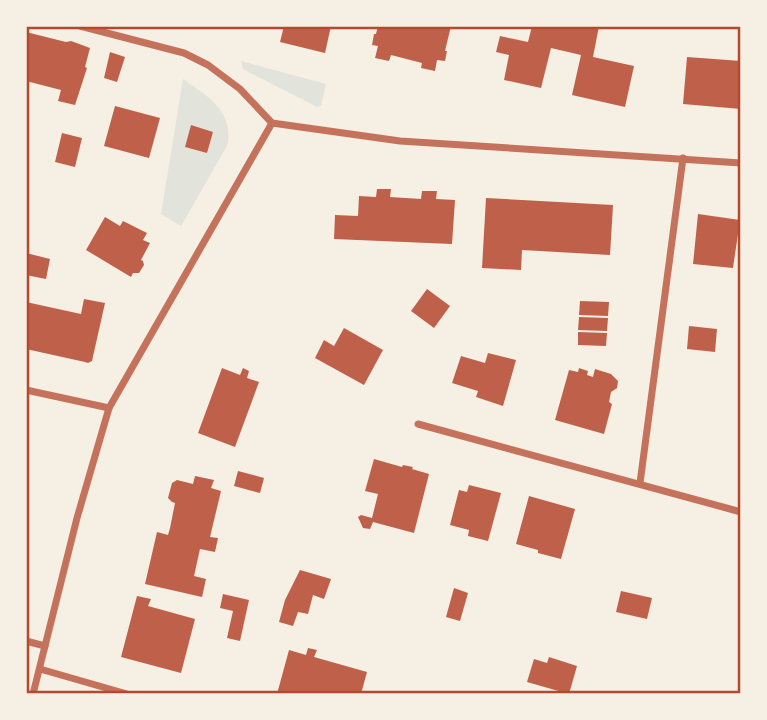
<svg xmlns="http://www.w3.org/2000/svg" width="767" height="720" viewBox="0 0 767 720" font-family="Mulish,sans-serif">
  <rect width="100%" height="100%" fill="#f6efe4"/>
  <g fill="#e2e4dc">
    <polygon points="241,61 326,84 321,106 317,107 243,69"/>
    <path d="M 183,79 C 208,96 233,111 228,144 L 181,226 L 161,214 Z"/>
  </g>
  <g fill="#bf614a">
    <polygon points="284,26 331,26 325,53 280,42"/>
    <polygon points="378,26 451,26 445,51 447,51 445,61 437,60 435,71 421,68 422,63 391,55 389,61 375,58 378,46 372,45 374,34 376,34"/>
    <polygon points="532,26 599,26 593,57 634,66 625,107 572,95 581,55 551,48 541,88 504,80 509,55 496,52 500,36 528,42"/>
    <polygon points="26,32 66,42 71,41 90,48 85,67 87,68 75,105 58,101 61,90 26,81"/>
    <polygon points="110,52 125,57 117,82 104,78"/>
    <polygon points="687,57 741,61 741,109 683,104"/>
    <polygon points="115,106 160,118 149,158 104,146"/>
    <polygon points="191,125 213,132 207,153 185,147"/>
    <polygon points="62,133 82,138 75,167 55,162"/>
    <polygon points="377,189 391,189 390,197 421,199 422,191 437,191 436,199 455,200 452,244 334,239 335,215 358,216 359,196 376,197"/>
    <polygon points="486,198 613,205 610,255 522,250 521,270 482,268"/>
    <polygon points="698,214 740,220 733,268 693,264"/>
    <polygon points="105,217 120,226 123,221 147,233 143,240 150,243 141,260 143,261 144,265 139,273 133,273 131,277 86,250"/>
    <polygon points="26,253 50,259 46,279 26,275"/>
    <polygon points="427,289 450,306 434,328 411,311"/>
    <polygon points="84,299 105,303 92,361 88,363 85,362 26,349 26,302 81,314"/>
    <polygon points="580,301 609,302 608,316 579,315"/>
    <polygon points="579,317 608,318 607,331 578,330"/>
    <polygon points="689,326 717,329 715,352 687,349"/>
    <polygon points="344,328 383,350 364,385 315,358 324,340 334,346"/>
    <polygon points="578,332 607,333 606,346 578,345"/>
    <polygon points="488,353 516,360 503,406 476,397 478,391 452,383 461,356 485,363"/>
    <polygon points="222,368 240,375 243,368 249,371 247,378 259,382 235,447 198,433"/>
    <polygon points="579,368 588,371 587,375 593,377 595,369 611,374 618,381 617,388 611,392 609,402 612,404 604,434 555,420 569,370 578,372"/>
    <polygon points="374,459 402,467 403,465 413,467 412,469 429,474 414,533 373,522 370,529 363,528 358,517 361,515 372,518 378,494 365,491"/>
    <polygon points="238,471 264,478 260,493 234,486"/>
    <polygon points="195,476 214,480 211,488 221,491 210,537 218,538 215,552 200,549 194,576 206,579 202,597 145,584 157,532 168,535 170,528 175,503 172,502 168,498 172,483 177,480 193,484"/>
    <polygon points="469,485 501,493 488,541 468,536 469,530 450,525 459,490 467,492"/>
    <polygon points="529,496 575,509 561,559 538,553 538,550 516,544"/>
    <polygon points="300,570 331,579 324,599 313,595 308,614 298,612 293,626 279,622 285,600"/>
    <polygon points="454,588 468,593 460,621 446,617"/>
    <polygon points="621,591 652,598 647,619 616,612"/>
    <polygon points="223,594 249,600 240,641 227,638 233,611 220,608"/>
    <polygon points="137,596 151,599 148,606 195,619 181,673 121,657"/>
    <polygon points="308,648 317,650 314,657 367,672 361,694 277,694 289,650 306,655"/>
    <polygon points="549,657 577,666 569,694 527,682 534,659 547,663"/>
  </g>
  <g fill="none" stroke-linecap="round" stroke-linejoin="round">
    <g stroke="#c5725c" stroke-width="7">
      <polyline points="80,26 184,53 208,65 240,89 272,123 400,141 741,163"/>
      <polyline points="26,390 109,408"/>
      <polyline points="418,424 741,512"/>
      <polyline points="640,483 683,158"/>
      <polyline points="26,641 45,646"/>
      <polyline points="40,669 127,694"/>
      <polyline points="33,694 77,518 109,408 272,123"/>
    </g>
  </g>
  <rect width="767" height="720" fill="none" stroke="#f6efe4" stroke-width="56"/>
  <rect x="28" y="28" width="711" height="664" fill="none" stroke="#b5482f" stroke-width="2.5"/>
</svg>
